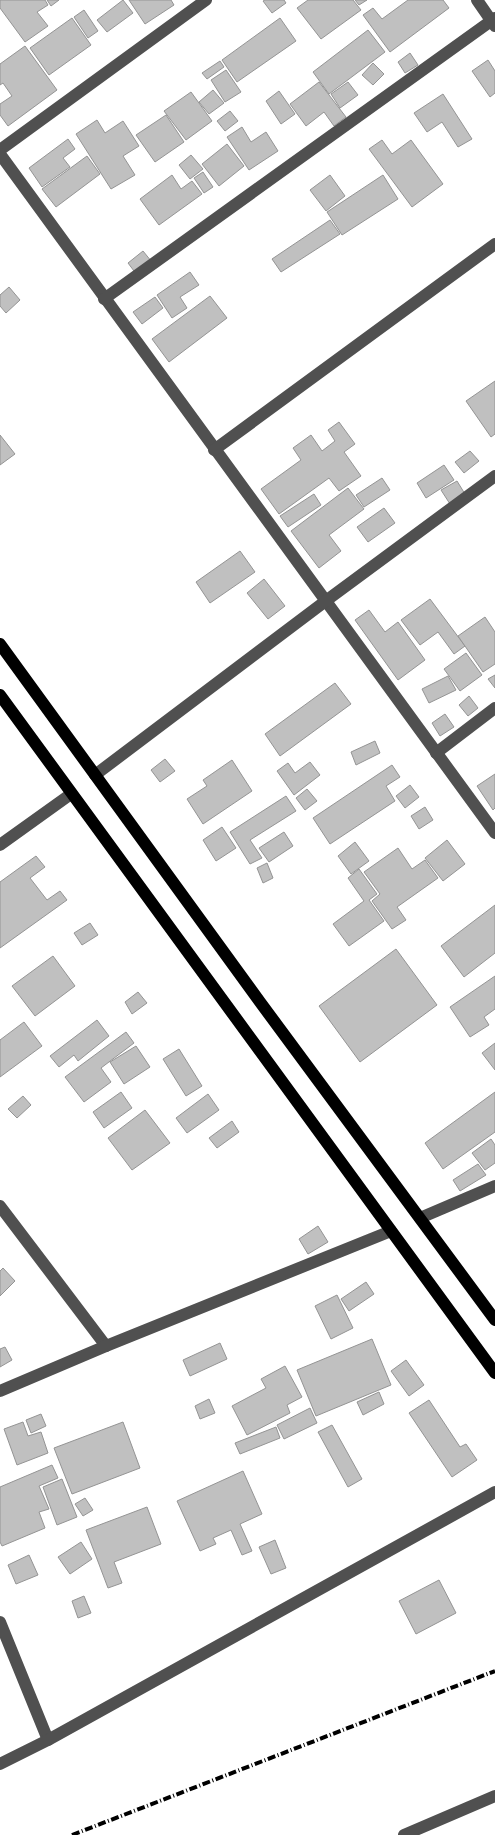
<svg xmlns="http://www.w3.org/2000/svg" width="495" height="1835" viewBox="0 0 495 1835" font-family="'Fira Sans',sans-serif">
  <rect width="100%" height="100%" fill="#fff"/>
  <g fill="#c0c0c0" stroke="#949494">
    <polygon points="0,0 45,0 48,5 37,12 48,26 25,42 0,8"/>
    <polygon points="47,0 59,0 51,6"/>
    <polygon points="123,0 133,13 107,32 97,20"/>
    <polygon points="129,0 171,0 174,5 145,24"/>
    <polygon points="265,0 284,0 286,3 272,13 263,1"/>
    <polygon points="308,0 353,0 361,10 321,39 297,8"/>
    <polygon points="355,0 367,0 359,5"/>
    <polygon points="408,0 443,0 449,8 390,52 363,15 373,8 382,19"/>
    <polygon points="84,10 98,31 88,38 74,17"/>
    <polygon points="72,18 91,45 49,75 30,48"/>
    <polygon points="280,18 296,41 237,82 222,60"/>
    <polygon points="368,30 385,52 329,94 313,72"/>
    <polygon points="25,46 57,90 8,126 0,115 0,104 12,96 3,83 0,85 0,64"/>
    <polygon points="410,53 418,65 405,73 398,62"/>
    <polygon points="488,60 495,71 495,93 490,97 472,71"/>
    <polygon points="220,61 224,67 207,79 202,73"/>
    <polygon points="373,63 384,74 373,85 362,75"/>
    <polygon points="226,70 241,92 225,102 211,80"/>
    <polygon points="319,82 346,117 334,126 324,112 306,126 290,104"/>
    <polygon points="348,82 358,95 340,108 331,94"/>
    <polygon points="213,90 224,103 209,114 199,102"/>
    <polygon points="279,91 295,114 281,124 266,101"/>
    <polygon points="191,92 212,121 186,140 164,111"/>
    <polygon points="443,94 472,139 458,147 442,122 427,132 414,113"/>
    <polygon points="230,111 238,121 225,131 217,121"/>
    <polygon points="166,115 184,142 155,162 136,135"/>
    <polygon points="97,120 105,133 123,121 139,146 123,156 135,175 111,189 76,134"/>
    <polygon points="242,127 251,142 266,132 278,151 249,170 227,137"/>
    <polygon points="68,139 75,149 63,158 70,167 42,187 29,168"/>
    <polygon points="382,140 392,154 411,140 443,184 412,207 369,149"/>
    <polygon points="227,144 244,166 219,186 202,164"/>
    <polygon points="191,155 203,169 190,179 179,165"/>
    <polygon points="87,156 100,174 56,207 42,189"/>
    <polygon points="203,172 213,187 204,193 194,178"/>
    <polygon points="172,175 181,189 192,181 202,194 159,225 140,199"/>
    <polygon points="330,175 345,196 326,211 310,190"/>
    <polygon points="383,175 398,199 342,235 327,212"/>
    <polygon points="330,220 340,234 281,272 272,259"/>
    <polygon points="143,251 156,267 140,279 128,263"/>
    <polygon points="190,272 199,285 180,297 187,308 172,318 157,295"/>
    <polygon points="9,287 20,300 6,313 0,306 0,295"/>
    <polygon points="210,296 227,318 169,362 152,339"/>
    <polygon points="155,297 163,308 142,324 133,312"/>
    <polygon points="495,381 495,434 491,437 466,401"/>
    <polygon points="339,422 355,444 344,452 361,476 339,491 329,478 279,514 261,489 301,460 293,448 311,435 322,451 335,441 328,430"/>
    <polygon points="0,435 15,454 0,465"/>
    <polygon points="470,451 479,461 464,473 455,462"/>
    <polygon points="444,465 454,480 426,498 417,483"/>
    <polygon points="382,478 390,490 364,507 356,495"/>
    <polygon points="457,481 465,494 450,504 441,490"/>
    <polygon points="348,488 364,509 329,535 341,551 319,568 291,531"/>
    <polygon points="314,494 321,505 288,527 280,516"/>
    <polygon points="384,508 395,523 368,542 357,527"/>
    <polygon points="240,551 255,572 210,603 196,582"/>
    <polygon points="264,579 285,606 268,619 247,593"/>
    <polygon points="430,599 465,646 454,654 438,632 420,645 401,620"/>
    <polygon points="369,610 385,632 398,622 425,660 398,680 355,620"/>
    <polygon points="485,617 495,632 495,664 483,672 458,636"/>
    <polygon points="466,653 482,675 460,691 444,669"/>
    <polygon points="495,675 495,688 488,679"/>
    <polygon points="448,676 456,690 429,703 422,689"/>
    <polygon points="335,683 351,704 280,756 265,734"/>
    <polygon points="469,696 478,708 468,716 459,705"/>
    <polygon points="445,714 454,727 440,736 432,723"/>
    <polygon points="375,741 380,753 356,765 351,752"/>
    <polygon points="165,759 175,771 160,782 151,770"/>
    <polygon points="232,760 252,791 203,824 187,799 207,786 203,780"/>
    <polygon points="310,762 320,775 294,795 277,771 288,763 295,773"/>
    <polygon points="392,765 400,777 386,786 395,801 330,844 313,818"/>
    <polygon points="495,774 495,808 493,810 477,786"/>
    <polygon points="410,785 419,797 405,808 396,796"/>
    <polygon points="307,789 317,801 305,810 296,798"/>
    <polygon points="286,796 296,811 250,840 262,858 250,864 230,832"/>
    <polygon points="425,807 433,820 419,829 411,816"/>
    <polygon points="222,827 236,848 216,861 203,840"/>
    <polygon points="284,832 293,846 269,862 259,848"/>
    <polygon points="447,840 465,864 443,881 425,858"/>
    <polygon points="355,842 369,861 351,874 338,856"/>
    <polygon points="398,848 412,869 425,860 438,878 397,907 406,920 392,929 372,901 380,894 364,872"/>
    <polygon points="36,856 45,867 30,878 47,900 60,891 67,900 0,948 0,882"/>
    <polygon points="267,863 273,878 263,883 257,868"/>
    <polygon points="359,869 377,894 369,900 384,921 349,946 333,924 364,901 348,878"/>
    <polygon points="495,905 495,953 464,977 441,946"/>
    <polygon points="90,923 98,935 82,945 74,933"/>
    <polygon points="396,949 437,1005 360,1062 319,1006"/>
    <polygon points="53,956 75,986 35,1016 12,986"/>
    <polygon points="495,976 495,1009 484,1017 489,1025 470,1037 450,1007"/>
    <polygon points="138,992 147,1003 132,1014 125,1002"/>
    <polygon points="97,1020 109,1036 78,1061 74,1055 59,1067 50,1056"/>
    <polygon points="24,1022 42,1046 0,1077 0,1040"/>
    <polygon points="126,1032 134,1043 101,1068 111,1082 84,1102 65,1077"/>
    <polygon points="495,1043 495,1070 482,1053"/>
    <polygon points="136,1046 150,1067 124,1084 110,1062"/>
    <polygon points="179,1049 202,1086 186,1096 163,1059"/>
    <polygon points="121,1092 132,1108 104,1128 93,1112"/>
    <polygon points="495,1092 495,1132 443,1169 425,1143"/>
    <polygon points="208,1094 219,1110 187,1133 176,1118"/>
    <polygon points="23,1096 31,1105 17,1118 8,1109"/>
    <polygon points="145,1110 170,1143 132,1170 108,1138"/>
    <polygon points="232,1121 239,1132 217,1148 209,1138"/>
    <polygon points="491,1139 495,1145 495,1163 485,1170 472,1153"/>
    <polygon points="478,1164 486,1175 460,1191 453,1180"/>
    <polygon points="318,1226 328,1242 308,1254 299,1239"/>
    <polygon points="3,1268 15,1281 0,1296 0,1271"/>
    <polygon points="366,1282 374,1294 349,1311 341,1299"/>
    <polygon points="337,1295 353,1328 331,1339 315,1306"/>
    <polygon points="372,1339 391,1385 316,1416 297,1370"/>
    <polygon points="220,1343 227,1359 190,1376 183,1360"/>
    <polygon points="5,1347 12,1360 0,1367 0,1349"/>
    <polygon points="406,1360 424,1385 409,1396 391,1371"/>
    <polygon points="285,1366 302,1397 287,1405 290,1413 247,1435 232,1406 266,1388 261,1379"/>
    <polygon points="379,1392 384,1404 363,1415 357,1402"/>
    <polygon points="209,1399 215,1413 200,1419 195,1406"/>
    <polygon points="429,1400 460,1447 466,1444 477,1460 452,1477 409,1413"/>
    <polygon points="310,1408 317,1423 284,1439 277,1425"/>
    <polygon points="41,1414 46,1426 31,1433 26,1420"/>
    <polygon points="23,1422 28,1436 41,1432 48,1453 17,1465 4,1429"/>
    <polygon points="123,1422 140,1468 72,1494 54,1448"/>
    <polygon points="332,1425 362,1479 348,1487 318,1432"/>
    <polygon points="276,1427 280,1438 240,1454 235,1443"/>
    <polygon points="52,1465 58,1478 39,1486 49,1509 39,1512 45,1528 2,1546 0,1542 0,1487"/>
    <polygon points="243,1471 262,1514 240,1524 252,1551 242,1555 231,1530 213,1538 216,1544 200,1551 177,1501"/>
    <polygon points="62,1479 77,1517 57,1525 43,1487"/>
    <polygon points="85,1498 93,1510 83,1516 75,1504"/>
    <polygon points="147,1507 161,1544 114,1562 122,1583 108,1588 86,1530"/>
    <polygon points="275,1540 286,1568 271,1574 259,1547"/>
    <polygon points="81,1542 92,1559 70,1574 58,1557"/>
    <polygon points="29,1555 38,1575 16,1584 8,1565"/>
    <polygon points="439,1580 456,1613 416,1634 399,1601"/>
    <polygon points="84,1596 91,1613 78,1618 72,1601"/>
  </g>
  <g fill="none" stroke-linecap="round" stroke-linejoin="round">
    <g stroke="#505050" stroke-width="12">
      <polyline points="477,0 495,26"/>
      <polyline points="0,150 206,0"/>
      <polyline points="0,154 495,833"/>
      <polyline points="104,299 495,18"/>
      <polyline points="214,450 495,244"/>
      <polyline points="436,753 495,708"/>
      <polyline points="95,775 327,600 495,476"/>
      <polyline points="0,845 71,794"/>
      <polyline points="0,1206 106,1346"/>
      <polyline points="420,1218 495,1186"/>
      <polyline points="0,1391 106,1346 391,1231"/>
      <polyline points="0,1622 48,1740"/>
      <polyline points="0,1764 48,1740 495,1492"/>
      <polyline points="404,1835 495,1796"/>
    </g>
    <g stroke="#000" stroke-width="12">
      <polyline points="0,644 260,1002 495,1320"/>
      <polyline points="0,695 495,1373"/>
    </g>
    <polyline stroke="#000" stroke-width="4" stroke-dasharray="8 2.5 1 2.5" stroke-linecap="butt" points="72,1835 495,1671"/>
  </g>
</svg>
